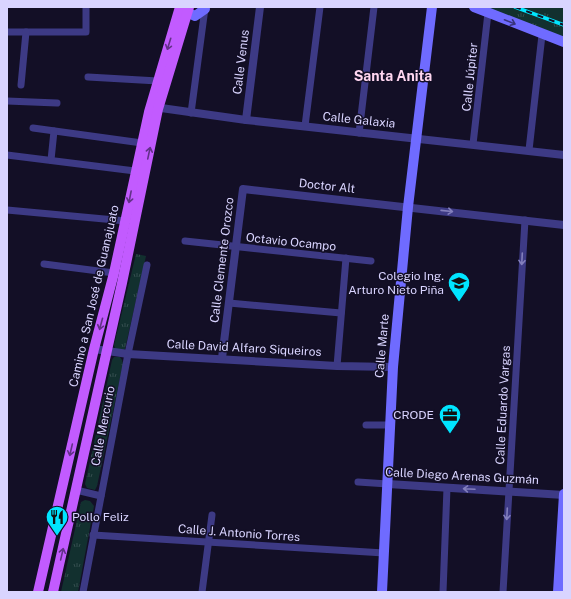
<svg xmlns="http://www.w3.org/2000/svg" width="571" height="599" viewBox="0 0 571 599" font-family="'Public Sans',sans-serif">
  <defs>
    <pattern id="park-tufts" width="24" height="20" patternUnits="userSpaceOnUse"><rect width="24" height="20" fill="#12302f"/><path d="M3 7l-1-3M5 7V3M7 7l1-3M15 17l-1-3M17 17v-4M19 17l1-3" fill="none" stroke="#344d4e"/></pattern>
  </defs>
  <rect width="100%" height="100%" fill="#130f26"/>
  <g fill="url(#park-tufts)">
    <polygon points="485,7 564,8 564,38"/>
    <polygon points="136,254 146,256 125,349 121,352 116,351 114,345"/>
    <polygon points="114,357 120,357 122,360 123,364 97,486 95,490 87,488 85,484 112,360"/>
    <polygon points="85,500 90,501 94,506 78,592 61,592 81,502"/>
  </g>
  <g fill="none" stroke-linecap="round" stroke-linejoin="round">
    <g stroke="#3d3a85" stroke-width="7">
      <polyline points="7,32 86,32 86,7"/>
      <polyline points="88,77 158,81"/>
      <polyline points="21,85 26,32"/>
      <polyline points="7,101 57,103"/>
      <polyline points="191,113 205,8"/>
      <polyline points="305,126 320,7"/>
      <polyline points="33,128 142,143"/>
      <polyline points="359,133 374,7"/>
      <polyline points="473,144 488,13"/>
      <polyline points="529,150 542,35"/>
      <polyline points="7,155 135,171"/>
      <polyline points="51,160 54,131"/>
      <polyline points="7,210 126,221"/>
      <polyline points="185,241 371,261"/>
      <polyline points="44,264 114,273"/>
      <polyline points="229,303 341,313"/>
      <polyline points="337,366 346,258"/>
      <polyline points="366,425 390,425"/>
      <polyline points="358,482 388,484"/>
      <polyline points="76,490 101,496"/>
      <polyline points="93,535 384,553"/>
      <polyline points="83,592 128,354 147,265"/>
      <polyline points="202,592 212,515"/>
      <polyline points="443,592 447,488"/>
      <polyline points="503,592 525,220"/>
    </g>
    <g stroke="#3d3a85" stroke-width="8">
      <polyline points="154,107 246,120 564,155"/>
      <polyline points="246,120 260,7"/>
      <polyline points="94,349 128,354 337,366 393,367"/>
      <polyline points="222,358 243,189 564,225"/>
      <polyline points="388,484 564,495"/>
    </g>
    <g stroke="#6f6bff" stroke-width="10">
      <polyline points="474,7 564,42"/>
      <polyline points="180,9 195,16 205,9"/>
      <polyline points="382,592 393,367 408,207 432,7"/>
      <polyline points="558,592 564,494"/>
    </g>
    <g stroke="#c25bff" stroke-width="10">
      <polyline points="38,592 94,349 114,273 149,112 180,7"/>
      <polyline points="53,592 122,283 158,109 189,7"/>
    </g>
    <g stroke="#00e5ff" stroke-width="3.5">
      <polyline id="rail" points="515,7 564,25"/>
    </g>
    <use href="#rail" stroke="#130f26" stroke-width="2" stroke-dasharray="6" stroke-linecap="butt"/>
  </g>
  <defs><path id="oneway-shaft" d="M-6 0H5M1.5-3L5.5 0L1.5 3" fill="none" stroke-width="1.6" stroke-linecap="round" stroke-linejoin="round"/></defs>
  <use stroke="#38347d" href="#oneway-shaft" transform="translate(510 22) rotate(22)"/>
  <g stroke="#623188">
    <use href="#oneway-shaft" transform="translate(169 44) rotate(107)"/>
    <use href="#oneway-shaft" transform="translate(149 153) rotate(-78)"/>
    <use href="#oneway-shaft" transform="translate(130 197) rotate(101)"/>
    <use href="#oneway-shaft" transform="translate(101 324) rotate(105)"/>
    <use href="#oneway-shaft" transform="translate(71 450) rotate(103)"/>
    <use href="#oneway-shaft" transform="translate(62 554) rotate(-77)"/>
  </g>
  <g stroke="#837fbc">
    <use href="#oneway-shaft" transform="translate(447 211) rotate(6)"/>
    <use href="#oneway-shaft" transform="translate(522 259) rotate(93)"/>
    <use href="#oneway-shaft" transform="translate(469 489) rotate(-177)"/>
    <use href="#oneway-shaft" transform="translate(507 514) rotate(93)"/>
  </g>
  <defs>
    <g id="school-pin" transform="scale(1.15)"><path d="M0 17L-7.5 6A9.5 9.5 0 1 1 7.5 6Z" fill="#00e5ff" stroke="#130f26"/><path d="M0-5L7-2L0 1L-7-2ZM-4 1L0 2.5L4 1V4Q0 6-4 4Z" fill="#111"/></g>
    <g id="office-pin" transform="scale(1.15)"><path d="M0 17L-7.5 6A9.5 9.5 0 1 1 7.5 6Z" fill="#00e5ff" stroke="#130f26"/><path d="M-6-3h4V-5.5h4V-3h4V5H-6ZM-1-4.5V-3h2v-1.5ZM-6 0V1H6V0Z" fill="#111"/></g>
    <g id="restaurant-pin" transform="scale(1.15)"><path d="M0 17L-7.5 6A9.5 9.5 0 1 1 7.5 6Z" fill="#00e5ff" stroke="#130f26"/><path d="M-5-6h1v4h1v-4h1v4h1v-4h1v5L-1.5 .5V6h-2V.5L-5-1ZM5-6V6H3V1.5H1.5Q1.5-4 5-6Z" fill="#111"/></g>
  </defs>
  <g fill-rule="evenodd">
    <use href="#school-pin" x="459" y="283"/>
    <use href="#office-pin" x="450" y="415"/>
    <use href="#restaurant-pin" x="57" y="517"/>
  </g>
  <g text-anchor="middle" stroke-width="3" stroke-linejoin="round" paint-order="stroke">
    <g font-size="12" fill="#d9d4ff" stroke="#130f26">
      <text transform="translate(241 62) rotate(-83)" y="4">Calle Venus</text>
      <text transform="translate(470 77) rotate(-84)" y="4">Calle Júpiter</text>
      <text transform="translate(359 120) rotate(6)" y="4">Calle Galaxia</text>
      <text transform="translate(327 186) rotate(6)" y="4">Doctor Alt</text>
      <text transform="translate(291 242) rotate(6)" y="4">Octavio Ocampo</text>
      <text transform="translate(222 260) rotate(-83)" y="4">Calle Clemente Orozco</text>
      <text transform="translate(94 296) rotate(-77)" y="4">Camino a San José de Guanajuato</text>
      <text transform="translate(382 346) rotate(-85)" y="4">Calle Marte</text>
      <text transform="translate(244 348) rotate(3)" y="4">Calle David Alfaro Siqueiros</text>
      <text transform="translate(503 405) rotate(-87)" y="4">Calle Eduardo Vargas</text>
      <text transform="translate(103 426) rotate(-79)" y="4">Calle Mercurio</text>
      <text transform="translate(462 476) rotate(3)" y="4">Calle Diego Arenas Guzmán</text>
      <text transform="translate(239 533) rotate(4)" y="4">Calle J. Antonio Torres</text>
    </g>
    <g font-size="12" fill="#d9d4ff" stroke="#130f26" text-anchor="end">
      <text x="444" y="280">Colegio Ing.<tspan x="444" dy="14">Arturo Nieto Piña</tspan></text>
      <text x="434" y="419">CRODE</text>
      <text x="72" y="521" text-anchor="start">Pollo Feliz</text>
    </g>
    <g font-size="14" font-weight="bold" fill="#ffd6f0" stroke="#130f26">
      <text x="393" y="81">Santa Anita</text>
    </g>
  </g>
  <rect width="571" height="599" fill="none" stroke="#d9d4ff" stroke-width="16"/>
</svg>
